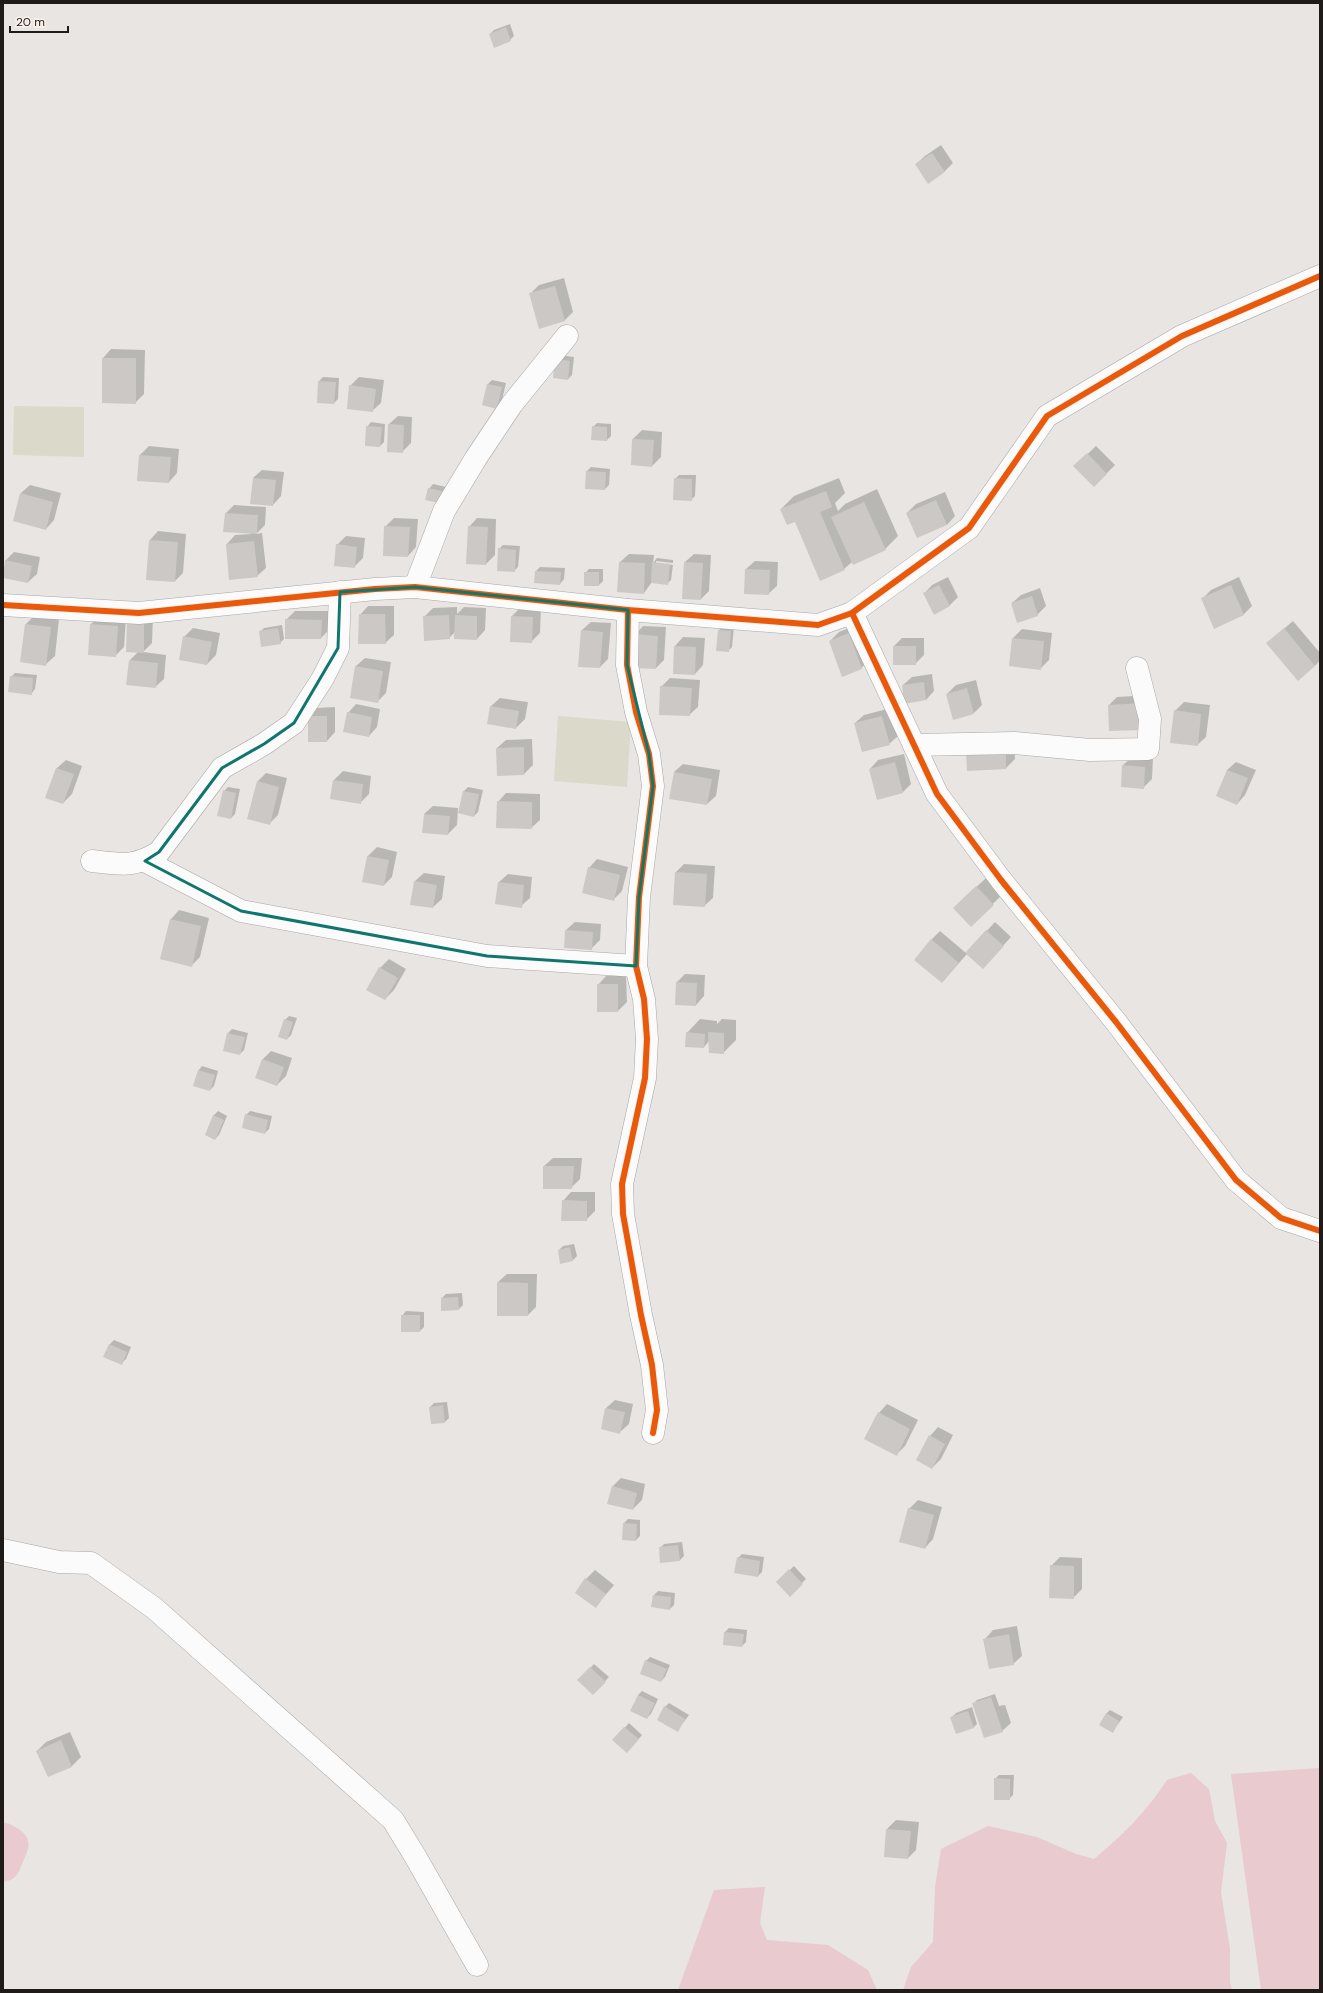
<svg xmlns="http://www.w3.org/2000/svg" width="1323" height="1993" viewBox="0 0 1323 1993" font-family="'DM Sans',sans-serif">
  <rect width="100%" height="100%" fill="#e8e5e2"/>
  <g fill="#dbd9c9">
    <polygon points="14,406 84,407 84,457 13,455"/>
    <polygon points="558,716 631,722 627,787 554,781"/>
  </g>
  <g fill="#e8cacf">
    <polygon points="1320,1768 1320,1990 1261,1990 1231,1774"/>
    <path d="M 1191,1773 L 1209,1789 L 1215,1821 L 1227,1843 L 1221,1892 L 1230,1949 L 1230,1982 L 1232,1990 L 903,1990 L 911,1967 L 933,1942 L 935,1887 L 941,1849 L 988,1826 L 1037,1837 L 1076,1854 L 1094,1859 C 1122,1836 1148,1810 1167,1780 Z"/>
    <polygon points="765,1887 760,1923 767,1940 828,1945 868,1970 877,1990 678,1990 714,1890"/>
  </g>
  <g fill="#0003">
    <polygon points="510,24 514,36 510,40 490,34 494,30"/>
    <polygon points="941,145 953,163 945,171 928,182 916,164 925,156"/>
    <polygon points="564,278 573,312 564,321 530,294 539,285"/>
    <polygon points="111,349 145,350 144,394 136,402 103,358"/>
    <polygon points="560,355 574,357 572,375 568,379"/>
    <polygon points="323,377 339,378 338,399 334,403 319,381"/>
    <polygon points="359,377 384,380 381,403 372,411 350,386"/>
    <polygon points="492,380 506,383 501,404 497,408 483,405 488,384"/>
    <polygon points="398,416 412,417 411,443 402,452 389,424"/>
    <polygon points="371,422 385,424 384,442 380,446 367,427"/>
    <polygon points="597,423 611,424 611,436 607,440 593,427"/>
    <polygon points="642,430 662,432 661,457 652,466 633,439"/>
    <polygon points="149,446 179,449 177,473 169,482 138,480 140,455"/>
    <polygon points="1096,446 1115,465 1094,486 1075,466"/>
    <polygon points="591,467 610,469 609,485 605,489 587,471"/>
    <polygon points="262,470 284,472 281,496 273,505 253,478"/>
    <polygon points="679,475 696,475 695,496 691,500 675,479"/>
    <polygon points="839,478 845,493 835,503 838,511 845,504 877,489 898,536 885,549 852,562 844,569 796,521 781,509 794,496"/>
    <polygon points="433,484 446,487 443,498 429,489"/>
    <polygon points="30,485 61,493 54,520 46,529 21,493"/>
    <polygon points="945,492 955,516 947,525 907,513 916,504"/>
    <polygon points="234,505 266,507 265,525 256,534 262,533 266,568 257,576 230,578 227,544 235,535 251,534 226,513"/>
    <polygon points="394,518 418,519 416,547 408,556 385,527"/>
    <polygon points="477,518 496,519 495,555 486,564 469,527"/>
    <polygon points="158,531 186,534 183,573 175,581 150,540"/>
    <polygon points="346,536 365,538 363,558 354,567 337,545"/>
    <polygon points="503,545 520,546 518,567 514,571 499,549"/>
    <polygon points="14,552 40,557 37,574 28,582 3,577 6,560"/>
    <polygon points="629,554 654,555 653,563 657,558 673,560 673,563 656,561 656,563 673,565 671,580 667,584 652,582 644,593 620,562"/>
    <polygon points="694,554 711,555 709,591 701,599 685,562"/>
    <polygon points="755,561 778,562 777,586 768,594 746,569"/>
    <polygon points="540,567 565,568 564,579 560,584 536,571"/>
    <polygon points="589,569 603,569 603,581 599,585 585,573"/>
    <polygon points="948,577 958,597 949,606 924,594 932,585"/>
    <polygon points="1239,577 1252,606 1244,614 1215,627 1202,599 1211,590"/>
    <polygon points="1040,588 1046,606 1037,615 1012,603 1021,595"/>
    <polygon points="368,606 394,606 394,635 385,643 360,615"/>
    <polygon points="457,607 457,614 464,607 486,608 485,630 477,639 455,632 449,638 424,617 433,608"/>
    <polygon points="521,607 541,608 540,633 531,642 511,641 512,616"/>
    <polygon points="295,611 330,611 330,629 321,638 286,620"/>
    <polygon points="34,616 59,619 55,656 46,664 26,624"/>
    <polygon points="100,616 126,618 124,647 115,656 91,624"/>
    <polygon points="153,616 152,643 143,652 166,655 164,679 155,687 130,660 138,652 128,624"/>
    <polygon points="1293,621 1320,653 1320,660 1315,666 1267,643"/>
    <polygon points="591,622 611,623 608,659 600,667 582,630"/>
    <polygon points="282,625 284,639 280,643 260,632 264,628"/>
    <polygon points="857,625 870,660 861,668 830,641 839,632"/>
    <polygon points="643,626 666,627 664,660 656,668 635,635"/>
    <polygon points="723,626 734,627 732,647 728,651 719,630"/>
    <polygon points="193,628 220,633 216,655 207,664 184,637"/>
    <polygon points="1022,629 1052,633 1049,660 1040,669 1010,665 1013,638"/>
    <polygon points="683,637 705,638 703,665 695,674 675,646"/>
    <polygon points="902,638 924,638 924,655 915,664 894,646"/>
    <polygon points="365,658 391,662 386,693 377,702 356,666"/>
    <polygon points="15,673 37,675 35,689 31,694 11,677"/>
    <polygon points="932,674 934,691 926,700 903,685 912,677"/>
    <polygon points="670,678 700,680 698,707 689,715 661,687"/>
    <polygon points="976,680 982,705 974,713 947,694 956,685"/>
    <polygon points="1152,695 1152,720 1109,705 1117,697"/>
    <polygon points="500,698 528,702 525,719 516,728 491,706"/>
    <polygon points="1184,702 1210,705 1206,737 1197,745 1175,711"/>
    <polygon points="356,704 380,709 377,727 369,736 348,713"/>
    <polygon points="335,707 335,732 327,741 309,717 317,708"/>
    <polygon points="891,708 898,736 889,744 855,723 864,715"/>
    <polygon points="532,739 533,765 524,774 497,748 506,740"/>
    <polygon points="1014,744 1015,759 1006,768 976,745"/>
    <polygon points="904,754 911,784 903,792 870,769 878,760"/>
    <polygon points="1132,757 1153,758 1152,779 1143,788 1123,765"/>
    <polygon points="66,760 82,766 72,794 63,803 47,797 57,768"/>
    <polygon points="1236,762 1256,770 1245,795 1237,804 1227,770"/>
    <polygon points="683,764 720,770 716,796 707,804 674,772"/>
    <polygon points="343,771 371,776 369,794 360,803 331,798 334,780"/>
    <polygon points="266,773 287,778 278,815 269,824 258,781"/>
    <polygon points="228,787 240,789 235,814 231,818 224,791"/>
    <polygon points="468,787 483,790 478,812 474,816 459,813 464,791"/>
    <polygon points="506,793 540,794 540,820 531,828 498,802"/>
    <polygon points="433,806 458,808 457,825 448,834 424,814"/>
    <polygon points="377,847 397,852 392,877 384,885 363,881 368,856"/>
    <polygon points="597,859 628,867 622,891 613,900 589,868"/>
    <polygon points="684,864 715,866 713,898 704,906 676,872"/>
    <polygon points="424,873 445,876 442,899 433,907 415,881"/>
    <polygon points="508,874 532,877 530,898 521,906 499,882"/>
    <polygon points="986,878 1002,895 971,925 954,908"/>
    <polygon points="179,910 209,918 200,957 191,966 161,959 171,919"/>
    <polygon points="575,922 601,924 600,940 591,949 566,930"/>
    <polygon points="995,922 1011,937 991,959 967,954 942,982 931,940 940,931 966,953"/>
    <polygon points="389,959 406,969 394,990 385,999 368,989 380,968"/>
    <polygon points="685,974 705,975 704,996 696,1005 677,982"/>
    <polygon points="626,975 627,1002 618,1011 598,985 606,976"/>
    <polygon points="289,1016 297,1018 291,1035 287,1039 285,1020"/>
    <polygon points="700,1019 717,1021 717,1024 722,1019 736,1020 736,1040 723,1053 709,1041 704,1047 687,1033"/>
    <polygon points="232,1029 248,1033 244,1050 240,1054 228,1033"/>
    <polygon points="271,1051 292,1058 286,1076 277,1085 262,1060"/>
    <polygon points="202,1066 218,1071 214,1086 210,1090 198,1071"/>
    <polygon points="218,1111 227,1116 219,1135 215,1139 206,1135 214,1115"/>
    <polygon points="250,1111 272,1116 269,1129 265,1133 246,1115"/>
    <polygon points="553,1158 582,1158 580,1179 571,1188 544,1166"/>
    <polygon points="571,1192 595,1192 595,1211 586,1220 563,1201"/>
    <polygon points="574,1244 577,1256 573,1260 559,1250 563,1246"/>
    <polygon points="507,1274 537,1274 536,1307 528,1315 498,1282"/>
    <polygon points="462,1293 463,1305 459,1309 442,1298 446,1294"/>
    <polygon points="406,1311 424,1312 424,1327 420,1331 402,1316"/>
    <polygon points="114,1340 131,1347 126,1359 122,1363 105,1356 110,1344"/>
    <polygon points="615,1400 633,1404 629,1424 620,1432 606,1408"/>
    <polygon points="447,1402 449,1418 445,1422 430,1407 434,1403"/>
    <polygon points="887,1404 918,1420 905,1446 896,1455 879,1413"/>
    <polygon points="938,1427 953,1435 941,1459 932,1468 930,1436"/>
    <polygon points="621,1478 645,1484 642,1500 633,1509 612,1487"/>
    <polygon points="918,1500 942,1507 933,1539 925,1548 909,1509"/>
    <polygon points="628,1519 640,1520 640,1536 636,1540 624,1523"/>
    <polygon points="682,1542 684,1556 680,1560 660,1548 664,1544"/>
    <polygon points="742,1554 764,1557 762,1572 758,1576 738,1558"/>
    <polygon points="1060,1557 1082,1558 1082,1589 1073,1598 1051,1566"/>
    <polygon points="794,1566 806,1579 790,1595 777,1582"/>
    <polygon points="595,1570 614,1585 596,1606 586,1579"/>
    <polygon points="658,1591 675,1593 674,1605 670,1609 654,1595"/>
    <polygon points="1017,1626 1022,1656 1013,1664 985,1639 993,1630"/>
    <polygon points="729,1628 747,1630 746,1642 742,1646 724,1644 725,1632"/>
    <polygon points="650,1657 670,1665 665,1677 661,1681 646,1661"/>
    <polygon points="594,1664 609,1677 597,1690 579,1680"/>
    <polygon points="642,1691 658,1699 651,1714 647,1718 638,1695"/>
    <polygon points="995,1694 999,1706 1005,1705 1011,1723 1002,1731 973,1704 977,1700"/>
    <polygon points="669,1703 689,1715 677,1731 665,1707"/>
    <polygon points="972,1707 977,1724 973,1728 952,1717 956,1713"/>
    <polygon points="1110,1710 1123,1717 1113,1731 1106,1714"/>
    <polygon points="629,1723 642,1735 631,1748 614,1740"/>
    <polygon points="70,1732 81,1757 72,1766 48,1776 37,1751 46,1742"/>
    <polygon points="999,1775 1014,1775 1013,1795 1009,1799 995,1779"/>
    <polygon points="896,1820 919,1822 916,1850 908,1858 885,1856 887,1829"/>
  </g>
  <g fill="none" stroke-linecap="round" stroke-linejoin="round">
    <polyline stroke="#e8cacf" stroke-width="35" points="3,1840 11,1845 3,1864"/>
  </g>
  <g fill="#cbc8c6">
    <polygon points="506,27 511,41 494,48 489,34"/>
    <polygon points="932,153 945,172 928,184 915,164"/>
    <polygon points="555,286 565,321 539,329 529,293"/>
    <polygon points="102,358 136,358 136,404 102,403"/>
    <polygon points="555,359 570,361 568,380 553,378"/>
    <polygon points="318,381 336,382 334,404 317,403"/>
    <polygon points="487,384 502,387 497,409 482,405"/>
    <polygon points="349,385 376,389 373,412 347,409"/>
    <polygon points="388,424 404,425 403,453 387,452"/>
    <polygon points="366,426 382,427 380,447 365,446"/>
    <polygon points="592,426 607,427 607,441 591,440"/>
    <polygon points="632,439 654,440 652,467 631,465"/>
    <polygon points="1087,453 1107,474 1094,487 1073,466"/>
    <polygon points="139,455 171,457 169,483 137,481"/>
    <polygon points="586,471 606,472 605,490 585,489"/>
    <polygon points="253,478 276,480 273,506 250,504"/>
    <polygon points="674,478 692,479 692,501 673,500"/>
    <polygon points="428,488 442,491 439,503 425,500"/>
    <polygon points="826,491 832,507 820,512 845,570 820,581 795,522 787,525 780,509"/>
    <polygon points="20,493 53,502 46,530 13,521"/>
    <polygon points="936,500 947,525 917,538 906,513"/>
    <polygon points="864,502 886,550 853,565 831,517"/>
    <polygon points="225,513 258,515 257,534 223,532"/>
    <polygon points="384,526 410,527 408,557 383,556"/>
    <polygon points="468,526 488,527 486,565 466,564"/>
    <polygon points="149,540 178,542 175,582 146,580"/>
    <polygon points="254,541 258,577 229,580 226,544"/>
    <polygon points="336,544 357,547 355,568 334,566"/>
    <polygon points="498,548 516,550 515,572 497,571"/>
    <polygon points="5,560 32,566 28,583 3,578"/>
    <polygon points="619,562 645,563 644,594 617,592"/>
    <polygon points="652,562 670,564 668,585 651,583"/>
    <polygon points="684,562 703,563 701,600 682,599"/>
    <polygon points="745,569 770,570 769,595 744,594"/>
    <polygon points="535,571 561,572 560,585 534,583"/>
    <rect x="584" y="572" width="15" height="14"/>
    <polygon points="939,585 950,606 934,615 923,593"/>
    <polygon points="1231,585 1244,615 1214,629 1201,598"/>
    <polygon points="1032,596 1038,616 1017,623 1011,603"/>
    <polygon points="359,614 385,614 386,644 358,644"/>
    <polygon points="449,615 450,639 424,641 423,616"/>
    <polygon points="455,615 477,616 477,640 454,639"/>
    <polygon points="511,616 533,617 532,643 510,642"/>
    <polygon points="285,619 322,620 321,639 285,639"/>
    <polygon points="127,623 144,624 144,653 126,652"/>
    <polygon points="25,624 51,627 46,666 20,662"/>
    <polygon points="90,624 118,626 116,657 88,655"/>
    <polygon points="278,628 281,644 261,647 259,631"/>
    <polygon points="1284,628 1315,666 1298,681 1266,643"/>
    <polygon points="581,630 603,632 600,668 578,667"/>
    <polygon points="718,630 731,631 729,652 716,651"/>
    <polygon points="849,633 862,669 842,677 829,641"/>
    <polygon points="634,634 658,636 656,669 632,668"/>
    <polygon points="183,636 212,642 207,665 179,660"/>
    <polygon points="1012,638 1044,641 1041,670 1009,666"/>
    <polygon points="674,646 696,647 695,675 673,674"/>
    <rect x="893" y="646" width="23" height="19"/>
    <polygon points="129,660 158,663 156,688 126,685"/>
    <polygon points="355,666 383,671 378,703 350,698"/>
    <polygon points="10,676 33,678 32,695 8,692"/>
    <polygon points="924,682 926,700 904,704 902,685"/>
    <polygon points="660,686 692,688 690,716 659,715"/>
    <polygon points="967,688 974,714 953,720 946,694"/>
    <polygon points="1143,703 1144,730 1109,731 1108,705"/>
    <polygon points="490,706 519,711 516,729 487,724"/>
    <polygon points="1174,710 1201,714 1198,746 1170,743"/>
    <polygon points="347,712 372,717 369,737 343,732"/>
    <rect x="308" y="716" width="19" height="26"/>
    <polygon points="882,716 890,745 862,752 854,723"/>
    <polygon points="524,747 524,775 497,776 496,748"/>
    <polygon points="1006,752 1006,769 967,771 966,753"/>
    <polygon points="895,762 903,793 877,800 869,769"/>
    <polygon points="1122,765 1145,767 1144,789 1121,787"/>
    <polygon points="56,768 74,774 63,804 45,798"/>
    <polygon points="1227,770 1248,778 1237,805 1216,796"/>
    <polygon points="674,772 712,779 707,805 669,799"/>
    <polygon points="333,780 363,784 361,804 330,799"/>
    <polygon points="257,781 279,787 270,825 247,819"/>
    <polygon points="223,790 236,793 231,819 217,816"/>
    <polygon points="463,791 479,794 474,817 458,813"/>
    <polygon points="497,801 532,802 532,829 496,828"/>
    <polygon points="424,814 450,816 448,835 422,833"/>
    <polygon points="367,856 389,860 384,886 362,882"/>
    <polygon points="588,867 620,875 614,901 582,893"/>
    <polygon points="675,872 707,874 705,907 673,905"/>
    <polygon points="414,881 437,885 433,908 410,905"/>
    <polygon points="498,882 524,885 522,908 495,904"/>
    <polygon points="976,886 994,905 971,927 953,908"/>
    <polygon points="170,919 201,926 192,967 160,959"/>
    <polygon points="565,930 593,932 592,950 564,948"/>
    <polygon points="986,930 1004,946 983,969 965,953"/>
    <polygon points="931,939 959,963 942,983 914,960"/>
    <polygon points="379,967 398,978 385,1000 366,990"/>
    <polygon points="676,982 697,983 696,1006 675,1005"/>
    <rect x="597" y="984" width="21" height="28"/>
    <polygon points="284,1019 293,1022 287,1040 278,1037"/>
    <polygon points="686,1032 705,1034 704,1048 685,1047"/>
    <polygon points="708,1032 724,1033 724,1054 709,1053"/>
    <polygon points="227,1033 245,1037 240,1055 223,1051"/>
    <polygon points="262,1059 284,1067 277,1086 255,1078"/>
    <polygon points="198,1070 215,1075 210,1091 193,1086"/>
    <polygon points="245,1114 268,1120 265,1134 242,1128"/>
    <polygon points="213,1115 224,1120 215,1140 205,1135"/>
    <polygon points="543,1166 574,1166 572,1189 543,1189"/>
    <polygon points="562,1200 587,1201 587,1221 561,1221"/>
    <polygon points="570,1247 573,1261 560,1264 558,1250"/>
    <polygon points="497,1282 528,1283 528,1316 497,1316"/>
    <polygon points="458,1297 459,1310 441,1311 441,1298"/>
    <rect x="401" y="1315" width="19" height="17"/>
    <polygon points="109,1344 127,1352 122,1365 103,1357"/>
    <polygon points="443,1405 445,1423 431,1424 429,1407"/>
    <polygon points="605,1408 625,1412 620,1434 601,1429"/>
    <polygon points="878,1412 910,1429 897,1456 864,1439"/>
    <polygon points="929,1435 945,1444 932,1469 916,1460"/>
    <polygon points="612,1486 637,1493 633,1510 607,1504"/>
    <polygon points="908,1508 934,1515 925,1549 899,1542"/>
    <polygon points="623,1523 637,1524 636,1541 622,1540"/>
    <polygon points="678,1545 680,1561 660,1563 659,1547"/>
    <polygon points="737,1557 760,1561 758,1577 734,1573"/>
    <polygon points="1050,1565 1074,1566 1074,1599 1049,1598"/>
    <polygon points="789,1569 803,1584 790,1597 776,1582"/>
    <polygon points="585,1578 606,1594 596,1608 575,1593"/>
    <polygon points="653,1595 671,1597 670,1610 651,1607"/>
    <polygon points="724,1632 744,1634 742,1647 723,1645"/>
    <polygon points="1009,1634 1014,1665 989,1669 983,1639"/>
    <polygon points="645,1660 667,1669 661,1682 640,1674"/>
    <polygon points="590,1667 606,1682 593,1695 577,1680"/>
    <polygon points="638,1695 655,1703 647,1719 630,1711"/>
    <polygon points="991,1697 1003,1732 984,1738 972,1703"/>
    <polygon points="664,1706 685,1719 678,1732 657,1720"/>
    <polygon points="968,1711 974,1728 956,1734 950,1717"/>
    <polygon points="1106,1713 1119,1721 1113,1733 1099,1725"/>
    <polygon points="624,1727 639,1739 627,1753 612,1740"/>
    <polygon points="61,1740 72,1767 48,1777 36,1751"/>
    <polygon points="994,1778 1010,1779 1010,1800 994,1800"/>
    <polygon points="886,1829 911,1831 908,1859 884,1857"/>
  </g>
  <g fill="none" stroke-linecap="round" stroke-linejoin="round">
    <g stroke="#a9a6a3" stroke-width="23">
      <g id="street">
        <polyline points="415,587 444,511 476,458 512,404 567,336"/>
        <polyline points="3,605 139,613 375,589 415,587 628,610 818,625 852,613 969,528 1047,416 1182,336 1320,276"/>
        <polyline points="628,610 627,665 636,712 649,754 653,786 639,897 636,966 644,999 647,1039 645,1078 622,1184 623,1214 641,1315 652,1365 657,1410 653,1433"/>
        <polyline points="852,613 937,794 1001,880 1116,1022 1236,1180 1281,1218 1320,1231"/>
        <polyline points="914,745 1015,743 1090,750 1148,749 1150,719 1137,668"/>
        <path d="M 92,861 C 121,864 133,868 159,852 L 222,768 L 264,744 L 294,723 L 323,678 L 338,648 L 340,592"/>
        <polyline points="145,861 241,911 487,956 636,966"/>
        <polyline points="3,1550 59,1562 91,1563 154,1608 393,1820 415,1856 477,1965"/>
      </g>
    </g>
    <use href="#street" stroke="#fcfbfb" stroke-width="22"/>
    <g stroke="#faf1eb" stroke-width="8">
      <g id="cycleway">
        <polyline points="3,605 139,613 375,589 415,587 628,610 818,625 852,613 969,528 1047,416 1182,336 1320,276"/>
        <polyline points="628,610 627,665 636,712 649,754 653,786 639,897 636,966 644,999 647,1039 645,1078 622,1184 623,1214 641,1315 652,1365 657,1410 653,1433"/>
        <polyline points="852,613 937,794 1001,880 1116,1022 1236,1180 1281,1218 1320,1231"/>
      </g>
    </g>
    <use href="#cycleway" stroke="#e8590c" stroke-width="6"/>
  </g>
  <path fill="none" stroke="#0f766e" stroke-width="3" stroke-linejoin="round" d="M 415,587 L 628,610 L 627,665 L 649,754 L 653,786 L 639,897 L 636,966 L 487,956 L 241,911 L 145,861 L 159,852 L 222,768 L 264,744 L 294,723 L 338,648 L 340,592 Z"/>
  <rect width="1323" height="1993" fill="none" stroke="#1e1b19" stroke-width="8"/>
  <path d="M10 26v6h58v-6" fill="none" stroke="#1e1b19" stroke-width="2"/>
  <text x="16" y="26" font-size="12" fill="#1e1b19" stroke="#faf1eb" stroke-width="3" paint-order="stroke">20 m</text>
</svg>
